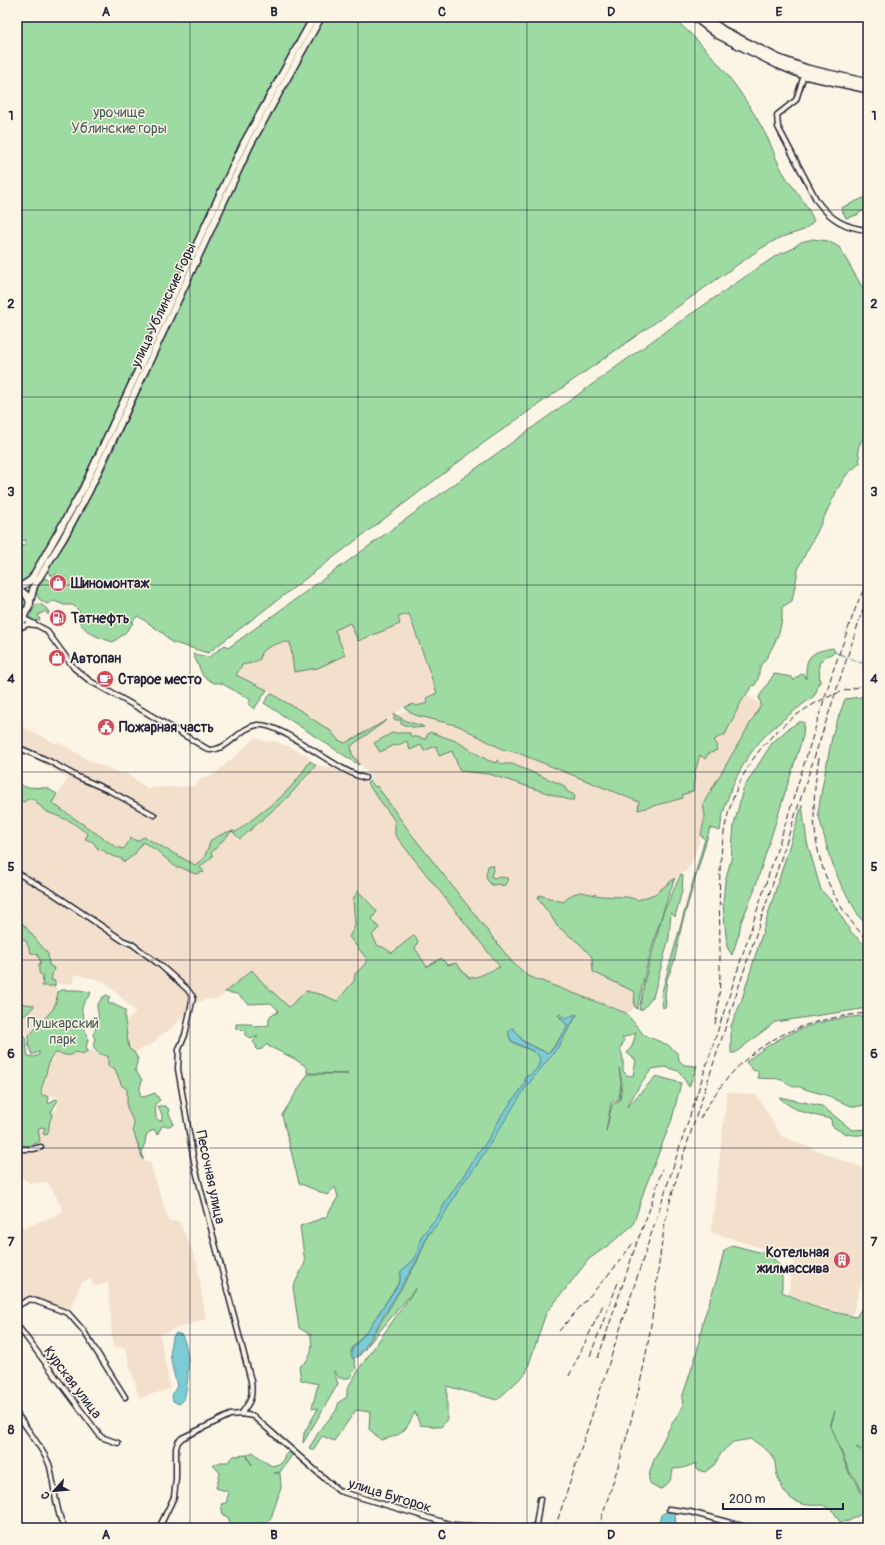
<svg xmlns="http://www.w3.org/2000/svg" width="885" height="1545" viewBox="0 0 885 1545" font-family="Pangolin,sans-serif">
  <rect width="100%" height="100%" fill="#fcf5e5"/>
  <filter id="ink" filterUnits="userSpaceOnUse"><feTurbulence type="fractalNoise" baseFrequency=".025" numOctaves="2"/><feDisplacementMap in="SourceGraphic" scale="8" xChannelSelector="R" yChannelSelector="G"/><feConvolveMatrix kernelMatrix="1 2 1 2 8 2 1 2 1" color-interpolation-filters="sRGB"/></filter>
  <g filter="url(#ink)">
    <g fill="#f3e0cc">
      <polygon points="409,614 437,694 428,703 415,706 405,707 396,714 350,741 345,743 338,740 331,731 309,717 305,713 280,699 267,690 236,675 242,665 252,663 261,652 271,645 280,642 290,641 335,630 350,623 358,641 400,624 398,617"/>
      <polygon points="745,694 761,705 703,804 705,815 701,836 693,860 686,871 655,894 638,900 627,897 601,896 581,892 573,894 563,902 539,895 538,899 551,916 557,926 580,944 592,957 593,972 635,992 634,1006 631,1012 626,1013 528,976 512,963 409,831 366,771 352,754 351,746 387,720 407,710 415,715 459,726 502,749 518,753 639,802 638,810 683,797 682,795 694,779 700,755 708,753 715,747 714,740 723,734 725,735"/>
      <polygon points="17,724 57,744 58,742 92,762 118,772 126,773 147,788 196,786 200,779 215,774 256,737 266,742 274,741 292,748 307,755 310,761 298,779 280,798 236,832 233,831 240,839 288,797 316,765 330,767 359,781 367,783 395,821 395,835 500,967 490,969 476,978 469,978 456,963 448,965 427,967 415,948 392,953 383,947 378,946 372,935 353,912 355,926 349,937 367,959 365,964 355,974 354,981 336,1001 323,995 289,1007 263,983 252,970 220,998 204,1000 189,1006 188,1012 168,1031 158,1037 153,1044 134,1052 129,1049 125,1022 136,1012 104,981 74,974 73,983 59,984 51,980 54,968 49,966 48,960 50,957 20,920 17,921 17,798 33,799 46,810 70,821 88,835 85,839 105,851 107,854 123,859 131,858 140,848 143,841 178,869 180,866 195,874 204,872 200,867 213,855 211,853 205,854 204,858 194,865 144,837 124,849 116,847 104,839 52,803 68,778 17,748"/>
      <polygon points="17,932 21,939 26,941 31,953 37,954 41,962 39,964 39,973 43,976 42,986 55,986 58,992 56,1002 53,1009 29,1036 17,1028 17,1018 19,1014 26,1015 34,1006 17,1003"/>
      <polygon points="88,1051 94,1051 99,1055 108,1056 108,1061 115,1069 120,1081 127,1089 127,1108 134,1123 133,1130 143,1160 150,1162 169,1221 179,1221 197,1262 206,1319 160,1334 170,1389 139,1398 125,1348 113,1347 108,1282 99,1286 93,1285 91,1279 82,1282 68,1313 22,1298 17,1292 17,1226 26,1227 63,1212 56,1196 47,1182 29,1183 17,1173 17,1147 37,1143 40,1140 38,1128 42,1127 45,1128 44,1133 49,1132 48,1127 51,1112 57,1109 59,1098 42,1094 48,1066 49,1062 52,1062 53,1055 55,1053 59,1053 65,1056 72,1056 76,1052 85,1053"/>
      <polygon points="727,1092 757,1095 781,1136 868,1170 868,1260 852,1316 804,1302 788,1293 794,1259 711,1232"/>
    </g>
    <g fill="#9edba2" stroke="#607e6e" fill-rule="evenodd">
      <polygon points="17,17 310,17 253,118 233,158 84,478 30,577 23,583 17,584 17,549 25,544 26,540 17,541"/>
      <path d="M 325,17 L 672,17 C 712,51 744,92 768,139 C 772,147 775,156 779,165 C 789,185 806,200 814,221 L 804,230 L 779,238 L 760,249 L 485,442 L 208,653 L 171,642 L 164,634 L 138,616 L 131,622 L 134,622 L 124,634 L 113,642 C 97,637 86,634 77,618 L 80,612 L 73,605 L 64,605 L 54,601 L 47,604 L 39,599 L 36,592 L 38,587 L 44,578 C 51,580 53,585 59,587 L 63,579 L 56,574 L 52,576 L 47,571 L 69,537 L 107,464 L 193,274 L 260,133 Z"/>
      <polygon points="868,196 868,207 857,215 846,218 841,208"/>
      <path d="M 813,239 L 828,241 L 839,247 L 868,297 L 868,427 L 858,448 L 860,463 L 847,474 L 838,488 L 817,532 L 799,566 L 792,601 L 782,607 C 783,628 777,639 767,657 C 765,660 761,664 760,667 C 758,676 760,676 755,685 L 752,686 L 741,702 L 725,735 L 723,735 L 714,740 L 718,746 L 716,747 L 717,750 L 708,754 L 705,759 L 700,755 L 695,772 L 693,791 L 682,795 L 683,798 L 638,810 L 639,802 L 518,753 L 502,749 L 459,726 L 415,715 L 407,710 L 405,707 L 414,704 L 416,706 L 428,703 L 426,698 L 437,693 L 409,614 L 398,617 L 400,624 L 358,641 L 350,623 L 335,630 L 345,655 L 318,668 L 294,672 L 290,642 C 279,642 271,645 261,652 L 260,659 L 252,663 L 242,665 L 236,675 L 267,690 L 254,709 L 248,704 L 251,700 L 221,683 L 214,683 L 203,676 L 193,654 L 209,657 L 225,645 L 228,648 L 659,336 L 777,255 L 790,250 L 801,242 Z"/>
      <polygon points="17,593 24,597 27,602 25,609 17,610"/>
      <path d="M 37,604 C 42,604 47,608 49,612 L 48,615 L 46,611 L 38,615 L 40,620 L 34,621 L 29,618 L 35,606 Z"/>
      <path d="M 833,648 L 835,652 L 825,657 L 819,663 L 820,683 L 818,683 L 817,690 L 814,696 C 798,708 781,720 766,735 C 742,759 724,797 720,831 L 710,828 L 682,924 L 674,962 L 667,979 L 665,996 L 666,1006 L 663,1008 L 661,995 L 705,839 L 701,836 L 705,815 L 703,804 L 761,705 L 759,697 L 774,674 L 792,677 L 794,681 L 797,677 L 803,673 L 806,679 C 805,655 811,652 833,648 Z"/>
      <polygon points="271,693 280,699 305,713 309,717 331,731 338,740 345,743 387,720 351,746 352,754 359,763 359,765 264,703"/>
      <polygon points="868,696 868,925 860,918 841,885 829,855 818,813 822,788 833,732 845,699"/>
      <polygon points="394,714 406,721 422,726 424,727 417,728 401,724 401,720 394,720"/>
      <polygon points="799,722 804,722 803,736 753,894 741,922 739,934 732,955 727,947 723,904 725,881 731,860 734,825 743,789 772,743 789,728"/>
      <polygon points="430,732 456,741 487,760 496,763 497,760 502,764 512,764 563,785 568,792 575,795 574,800 569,800 489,774 460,771 452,751 439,756 436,746 424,751 421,745 410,750 407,741 396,746 395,745 380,752 374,743 392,733 410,733 410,736 426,739 427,735"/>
      <path d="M 310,761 L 316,765 L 288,797 L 240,839 L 232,831 L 211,853 L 213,856 L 200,867 L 204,872 L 195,874 L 180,867 L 178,869 L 156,850 L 143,842 L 134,855 L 124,862 L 122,859 L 107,854 L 105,851 L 98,849 L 93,842 L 85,839 L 88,834 L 70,821 L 45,811 L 33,799 L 28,799 L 24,802 L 17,798 L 17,783 L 25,787 L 47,788 L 57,794 L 52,803 L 116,847 L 124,849 L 131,838 L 137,841 L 144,837 L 195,865 L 204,858 L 211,840 C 219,836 229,829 236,832 L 280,798 L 298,779 Z"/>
      <path d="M 371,781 L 375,787 L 377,786 L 409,831 L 512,962 L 528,976 L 626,1013 L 644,1035 L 668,1045 L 678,1054 L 679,1060 L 684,1065 L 697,1066 L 689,1087 L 679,1071 L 665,1067 L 652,1069 L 641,1083 L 626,1108 L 656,1076 L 681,1083 L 672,1119 L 645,1188 L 633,1225 L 610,1244 L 589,1259 L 560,1296 L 546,1313 L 526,1373 L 497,1400 L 447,1386 L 447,1419 L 441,1427 L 420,1425 L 415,1412 C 405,1432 403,1435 381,1440 L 369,1429 L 370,1412 L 356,1410 L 334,1441 L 322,1436 L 313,1450 L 309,1448 L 320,1430 L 336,1411 L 339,1402 L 347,1397 L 347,1389 L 361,1366 L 416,1288 L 357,1358 L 365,1349 L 417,1262 L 428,1235 L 440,1221 L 462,1184 L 474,1169 L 510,1111 L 526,1087 L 558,1047 L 577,1015 L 574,1015 L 565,1018 L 560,1014 L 558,1015 L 568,1026 L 552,1049 L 547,1053 L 523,1041 L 514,1029 L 512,1028 C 507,1031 509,1036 511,1041 C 520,1048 532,1048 540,1057 C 540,1066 534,1075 525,1077 L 525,1084 L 502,1115 L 488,1140 L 446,1201 L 440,1213 L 421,1237 L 416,1256 L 414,1260 L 401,1271 L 400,1281 L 369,1328 L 351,1350 L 351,1355 L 354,1359 L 356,1369 L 349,1378 L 339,1378 L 334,1371 L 338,1384 L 303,1443 L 304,1433 L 318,1409 L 312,1408 L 318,1384 L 301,1380 L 299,1367 C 313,1357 312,1351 311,1335 L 299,1328 L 293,1287 L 305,1263 L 300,1226 L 326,1217 L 338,1197 L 335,1187 L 327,1195 L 299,1183 L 282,1115 L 308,1074 L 348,1074 L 307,1073 L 307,1067 L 293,1058 L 268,1046 L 267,1044 L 262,1049 L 257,1050 L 256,1045 L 253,1042 L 258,1036 L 251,1039 L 245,1035 L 245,1030 L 236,1029 L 236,1024 L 251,1024 L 256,1027 L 269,1025 L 269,1018 L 271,1015 L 277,1013 L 278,1010 L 271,1003 L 249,1004 L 237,994 L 225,992 L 252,970 L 263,983 L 289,1007 L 306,991 L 323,995 L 337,1001 L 354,981 L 355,974 L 365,964 L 367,959 L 349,937 L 355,926 L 353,899 L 358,891 L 377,911 L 372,919 L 379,928 L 372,935 L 378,946 L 383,947 L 392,953 L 414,935 L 418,941 L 415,948 L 427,967 L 441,958 L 448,965 L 456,963 L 469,978 C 480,978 489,970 500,967 L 395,835 L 395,821 L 367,783 ZM 636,1033 L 632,1046 L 627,1053 L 636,1060 L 633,1076 L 627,1075 L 623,1071 C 623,1064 624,1056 620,1049 L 624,1041 L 622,1038 ZM 619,1068 L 622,1083 L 620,1100 L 612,1105 L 606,1131 L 611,1103 L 619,1099 L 621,1083 Z"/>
      <polygon points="802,805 807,842 821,890 833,903 851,932 868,948 868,1008 775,1022 735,1053 731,1053 731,1026 741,1002"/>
      <path d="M 490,865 L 494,866 L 491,877 C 497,879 501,876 508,878 L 506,884 L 502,886 L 501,884 L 492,885 C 484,878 486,876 488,866 Z"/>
      <polygon points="681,874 683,876 682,891 675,917 671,912 669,938 653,997 643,1009 639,1010 645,979 663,913"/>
      <path d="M 675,878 C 659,920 646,964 637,1009 L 634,1006 L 635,992 L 593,972 L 592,957 L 580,944 L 557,926 L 551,916 L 538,899 L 539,895 L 563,902 L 573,894 L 581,892 L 601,896 L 627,897 L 638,900 L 655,894 Z"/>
      <polygon points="19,919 48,954 49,965 54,968 51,980 55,981 55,986 42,986 43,976 39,973 39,964 41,962 37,954 31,953 26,941 23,939 19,940 17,920"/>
      <path d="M 60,990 L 79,990 L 90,992 L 91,994 C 86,999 79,1007 83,1015 C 84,1019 87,1021 88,1024 L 85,1029 L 88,1040 L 86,1047 L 88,1051 L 82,1054 L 76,1052 C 69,1059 63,1053 55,1053 L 50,1059 L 41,1091 L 42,1095 L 47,1096 L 49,1099 L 48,1101 L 49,1104 L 55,1099 L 58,1100 L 51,1112 L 52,1116 C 48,1122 50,1129 47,1135 L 43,1134 L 45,1128 L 42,1127 L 38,1128 L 40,1141 C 36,1144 32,1144 28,1148 L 17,1147 L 17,1028 L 25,1037 L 28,1056 L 34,1057 L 39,1055 L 39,1052 L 32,1055 L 28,1044 L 29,1036 L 53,1009 L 56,1002 L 58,992 Z"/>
      <path d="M 107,995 L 110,997 L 108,1001 L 109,1004 L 113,1004 L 125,1010 L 125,1022 L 129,1049 L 134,1052 L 138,1059 L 135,1070 L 142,1080 L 140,1088 L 140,1096 L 144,1097 L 155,1093 L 160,1100 L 155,1104 L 156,1118 L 160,1121 L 162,1120 L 162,1115 L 158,1106 L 165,1106 L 168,1108 L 169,1114 L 174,1124 L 169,1126 L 162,1126 L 157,1135 L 155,1130 L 149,1132 L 146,1136 L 145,1143 L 142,1150 L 143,1160 L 133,1130 L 134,1123 L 127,1108 L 127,1089 L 122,1086 L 115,1069 L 108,1066 L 108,1056 C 99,1055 90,1050 95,1039 L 93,1035 L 96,1028 L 93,1024 C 102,1019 97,1014 97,1005 L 103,997 Z"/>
      <polygon points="17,1003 34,1005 34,1006 26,1015 19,1014 17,1018"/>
      <path d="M 868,1016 L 868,1090 L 865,1093 L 864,1105 C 851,1110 839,1100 826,1095 C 820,1093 814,1092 808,1090 C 802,1088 800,1086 793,1087 C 777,1075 776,1080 758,1078 L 758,1070 L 754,1071 L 746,1062 C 782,1032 821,1017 868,1016 Z"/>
      <path d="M 779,1097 L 822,1106 L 852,1130 L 868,1129 L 868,1133 C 855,1138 843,1134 832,1126 L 831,1119 C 813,1115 791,1111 779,1097 Z"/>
      <path d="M 732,1245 L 770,1255 L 782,1268 L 782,1292 L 821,1309 L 856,1317 L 868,1299 L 868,1456 L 867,1452 L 856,1447 L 868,1458 L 868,1497 L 862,1492 L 857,1480 L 850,1473 L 831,1426 L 835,1411 L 830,1426 L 849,1473 L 856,1481 L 861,1493 L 868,1502 L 868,1510 L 849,1521 L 840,1522 L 833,1511 L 823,1505 C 797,1507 785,1500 777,1475 C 775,1470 776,1464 774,1459 C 770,1451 758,1444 751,1439 L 733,1442 L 722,1452 L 714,1465 L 705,1472 L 696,1469 L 697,1463 L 683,1468 L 673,1469 C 672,1479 669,1484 661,1489 C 655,1488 651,1486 649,1480 C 647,1468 674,1417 683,1407 L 682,1398 L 697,1352 L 703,1321 L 718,1276 L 724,1251 Z"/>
      <polygon points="291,1451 293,1454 280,1472 274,1473 280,1473 281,1488 271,1518 260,1527 232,1528 228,1517 223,1515 221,1504 226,1503 229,1492 216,1488 220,1473 213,1465 221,1462 228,1462 234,1456 246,1455 252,1465 247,1455 253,1452 265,1462 272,1466 282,1463 285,1454"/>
    </g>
    <g fill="#7cccd5" stroke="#588897">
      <path d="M 577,1014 L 558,1047 L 526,1087 L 474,1169 L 462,1184 L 440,1221 L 428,1234 L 416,1262 L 364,1348 L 354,1359 L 352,1358 L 352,1350 L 369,1328 L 396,1288 L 400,1281 L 401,1271 L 414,1260 L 416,1256 L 421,1237 L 440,1213 L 446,1201 L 488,1140 L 502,1115 L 525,1084 L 525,1077 C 531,1075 533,1073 537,1068 C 550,1052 519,1047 511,1040 C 509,1036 507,1031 512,1028 L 514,1029 L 523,1042 L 547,1053 L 553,1049 L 568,1026 L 558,1015 L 565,1019 Z"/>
      <path d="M 176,1333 L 182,1335 C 191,1354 189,1380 184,1400 L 179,1404 L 173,1401 C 171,1393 174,1392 177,1386 C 174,1372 164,1345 176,1333 Z"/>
      <polygon points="666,1512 672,1512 675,1514 676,1528 657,1528 661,1515"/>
    </g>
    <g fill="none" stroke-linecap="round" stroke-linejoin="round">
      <g stroke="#588897" stroke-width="1">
        <polyline points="835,652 864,664 868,665"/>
        <polyline points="867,1457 868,1458"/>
      </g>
      <g stroke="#22223b" stroke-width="7">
        <g id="minor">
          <path d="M 804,75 L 796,100 L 777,115 L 778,127 L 817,201 C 830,219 845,228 868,230"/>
          <path d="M 17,615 L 46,630 L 74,668 L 90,681 L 142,710 L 209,750 C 230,750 238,728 257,725 C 282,722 335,771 365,778"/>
          <polyline points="21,626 28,609"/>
          <polyline points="17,629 28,624 35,625"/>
          <polyline points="17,747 49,761 78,777 110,791 154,815"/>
          <path d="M 17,873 L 51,892 L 122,940 L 132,944 L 160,965 L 187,989 L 193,997 L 185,1035 L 179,1049 L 178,1069 L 195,1167 L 251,1381 C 253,1397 251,1401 241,1414"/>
          <polyline points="17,1149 33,1149 41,1147"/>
          <polyline points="17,1306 30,1299 68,1313 83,1330 125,1397"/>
          <polyline points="17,1325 101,1437 118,1443"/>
          <path d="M 17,1414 C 25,1426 47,1454 50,1467 C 55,1488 55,1509 64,1528"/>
          <polyline points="669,1509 690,1512 749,1528"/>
          <polyline points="17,1516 21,1528"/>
          <polyline points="159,1528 174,1497 176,1478 176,1448 178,1442 182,1438 230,1415 241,1414 253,1416 339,1491 453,1525 512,1528"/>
          <polyline points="530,1528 536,1525 540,1499"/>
        </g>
      </g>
      <g stroke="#22223b" stroke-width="9">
        <g id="secondary">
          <polyline points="17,587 22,586 31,580 83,489 244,143 314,17"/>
          <path d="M 17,589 C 24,593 29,595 30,604"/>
          <polyline points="17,614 21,614 28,609 34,586 63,539 89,491 250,145 321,17"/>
        </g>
      </g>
      <g stroke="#22223b" stroke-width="10">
        <g id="primary">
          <polyline points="695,17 717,34 777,64 804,75 868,89"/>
          <polyline points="704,17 724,31 779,59 807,69 868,83"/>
        </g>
      </g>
      <use href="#minor" stroke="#fcf5e5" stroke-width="4"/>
      <use href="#secondary" stroke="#fcf5e5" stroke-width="6"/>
      <use href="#primary" stroke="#fcf5e5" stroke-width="7"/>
      <g stroke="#22223b" stroke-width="1" stroke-dasharray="6 3" stroke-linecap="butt">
        <path d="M 819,758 C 806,831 817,887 868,941"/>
        <path d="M 715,1024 C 720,1002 720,980 720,958 C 720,875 710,800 773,735 C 799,709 832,691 868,685"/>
        <path d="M 700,1119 C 738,1049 789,1020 868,1013"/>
        <polyline points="559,1331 615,1267 633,1243"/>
        <polyline points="590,1356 619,1280"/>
        <polyline points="598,1358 636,1245 650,1208 662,1169"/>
        <polyline points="569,1376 603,1305"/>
        <polyline points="555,1528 787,819 833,671 857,604 868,580"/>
        <path d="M 598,1528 C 619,1467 637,1406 648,1343 C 655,1304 658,1263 665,1223 C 670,1198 678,1174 685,1150 L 868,594"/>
      </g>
    </g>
  </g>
  <path fill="none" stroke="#22223b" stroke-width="1" stroke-opacity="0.55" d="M 190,17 L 190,1528M 358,17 L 358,1528M 527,17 L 527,1528M 695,17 L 695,1528M 17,210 L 868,210M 17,397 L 868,397M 17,585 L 868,585M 17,772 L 868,772M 17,960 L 868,960M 17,1148 L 868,1148M 17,1335 L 868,1335"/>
  <defs>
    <g id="shop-disc" transform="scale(0.9)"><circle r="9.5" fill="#d1495b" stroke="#fcf5e5"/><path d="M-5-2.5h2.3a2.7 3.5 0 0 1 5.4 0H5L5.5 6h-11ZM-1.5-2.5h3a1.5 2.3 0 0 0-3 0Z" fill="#fff"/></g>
    <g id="fuel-disc" transform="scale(0.9)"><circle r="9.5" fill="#d1495b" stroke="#fcf5e5"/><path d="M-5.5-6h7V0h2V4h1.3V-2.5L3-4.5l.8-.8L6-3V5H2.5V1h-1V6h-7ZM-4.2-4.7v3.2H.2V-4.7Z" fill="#fff"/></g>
    <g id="cafe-disc" transform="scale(0.9)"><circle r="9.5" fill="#d1495b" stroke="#fcf5e5"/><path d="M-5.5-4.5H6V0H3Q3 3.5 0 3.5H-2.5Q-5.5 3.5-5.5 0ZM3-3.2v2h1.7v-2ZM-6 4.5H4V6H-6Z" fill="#fff"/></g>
    <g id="civic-disc" transform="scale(0.9)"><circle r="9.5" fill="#d1495b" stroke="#fcf5e5"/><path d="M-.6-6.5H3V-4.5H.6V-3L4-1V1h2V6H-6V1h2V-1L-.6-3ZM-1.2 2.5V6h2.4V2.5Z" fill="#fff"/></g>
    <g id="building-disc" transform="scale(0.9)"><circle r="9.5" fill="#d1495b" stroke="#fcf5e5"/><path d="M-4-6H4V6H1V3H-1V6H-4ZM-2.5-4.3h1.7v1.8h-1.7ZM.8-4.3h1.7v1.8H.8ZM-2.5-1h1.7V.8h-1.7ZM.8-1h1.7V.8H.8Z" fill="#fff"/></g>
  </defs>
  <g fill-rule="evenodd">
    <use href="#shop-disc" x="58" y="583"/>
    <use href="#fuel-disc" x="58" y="618"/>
    <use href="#shop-disc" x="57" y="658"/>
    <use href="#cafe-disc" x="105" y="679"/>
    <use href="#civic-disc" x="106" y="727"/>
    <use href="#building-disc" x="842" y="1260"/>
  </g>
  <g text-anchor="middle" stroke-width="3" stroke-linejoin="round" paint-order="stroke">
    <g font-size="14" fill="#475a5a" stroke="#fcf5e5">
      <text x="119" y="117">урочище<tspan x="119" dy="16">Ублинские горы</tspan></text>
      <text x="63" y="1028">Пушкарский<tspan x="63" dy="16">парк</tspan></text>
    </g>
    <g font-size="14" fill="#22223b" stroke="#fcf5e5">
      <text transform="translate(163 305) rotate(-65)" y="5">улица Ублинские Горы</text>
      <text transform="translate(211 1177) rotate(78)" y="5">Песочная улица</text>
      <text transform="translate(73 1382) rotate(53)" y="5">Курская улица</text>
      <text transform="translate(390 1495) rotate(17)" y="5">улица Бугорок</text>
    </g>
    <g font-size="14" font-weight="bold" fill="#22223b" stroke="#fcf5e5" text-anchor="start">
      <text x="71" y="588">Шиномонтаж</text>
      <text x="71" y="623">Татнефть</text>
      <text x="70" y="663">Автопан</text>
      <text x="118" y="684">Старое место</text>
      <text x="119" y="732">Пожарная часть</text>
      <text x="829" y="1257" text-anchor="end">Котельная<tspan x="829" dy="16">жилмассива</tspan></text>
    </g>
  </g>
  <rect width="885" height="1545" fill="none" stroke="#fcf5e5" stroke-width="44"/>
  <g transform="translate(54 1491) rotate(243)" stroke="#fcf5e5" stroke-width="3" paint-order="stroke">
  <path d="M0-3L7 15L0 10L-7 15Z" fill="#22223b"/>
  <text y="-6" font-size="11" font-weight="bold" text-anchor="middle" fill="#22223b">С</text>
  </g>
  <path d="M723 1503v6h120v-6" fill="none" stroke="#22223b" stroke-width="2"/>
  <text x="729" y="1503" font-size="12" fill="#22223b" stroke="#fcf5e5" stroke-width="3" paint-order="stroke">200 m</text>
  <rect x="22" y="22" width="841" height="1501" fill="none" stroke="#22223b" stroke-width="1.5"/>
  <g font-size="13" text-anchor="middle" font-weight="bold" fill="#22223b">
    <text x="106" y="16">A</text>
    <text x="274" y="16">B</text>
    <text x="442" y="16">C</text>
    <text x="611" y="16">D</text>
    <text x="779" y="16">E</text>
    <text x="11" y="120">1</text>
    <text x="874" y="120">1</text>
    <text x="11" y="308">2</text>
    <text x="874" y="308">2</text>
    <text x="11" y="496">3</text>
    <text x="874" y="496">3</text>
    <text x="11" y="683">4</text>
    <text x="874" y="683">4</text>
    <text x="11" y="871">5</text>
    <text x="874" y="871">5</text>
    <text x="11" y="1058">6</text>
    <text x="874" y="1058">6</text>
    <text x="11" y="1246">7</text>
    <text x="874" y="1246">7</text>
    <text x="11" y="1434">8</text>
    <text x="874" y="1434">8</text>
    <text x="106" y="1539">A</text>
    <text x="274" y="1539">B</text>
    <text x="442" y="1539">C</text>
    <text x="611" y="1539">D</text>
    <text x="779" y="1539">E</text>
  </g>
</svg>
